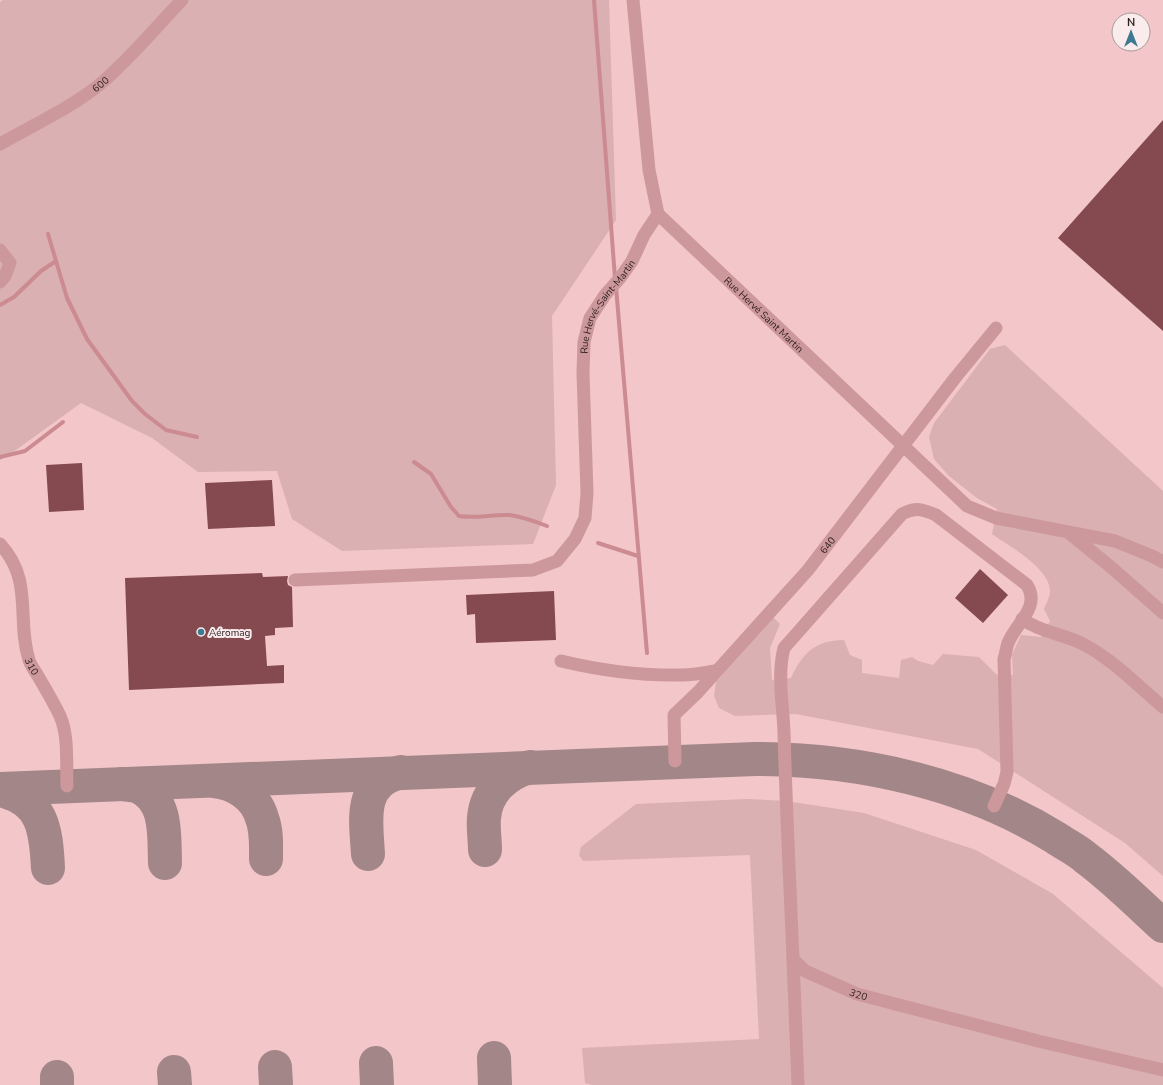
<svg xmlns="http://www.w3.org/2000/svg" width="1163" height="1085" viewBox="0 0 1163 1085" font-family="'Nunito Sans',sans-serif">
  <rect width="100%" height="100%" fill="#fdd7da"/>
  <path fill="#f3c6c9" fill-rule="evenodd" d="M 0,0 L 1163,0 L 1163,1085 L 0,1085 ZM 1119,20 L 1143,20 L 1143,44 L 1119,44 Z"/>
  <g fill="#dab0b3">
    <polygon points="3,0 609,0 616,220 552,316 556,485 533,544 342,551 292,519 277,471 198,472 152,438 81,403 9,455 0,460 0,2"/>
    <path d="M 1005,345 L 1163,491 L 1163,876 L 1125,843 L 978,749 L 796,714 L 735,716 L 719,708 L 714,696 L 716,682 L 773,617 L 780,624 L 770,648 L 772,680 L 791,678 C 802,654 815,640 844,640 L 850,655 L 862,660 L 862,673 L 899,678 L 901,660 L 912,657 L 918,661 L 933,665 L 943,654 L 979,657 L 997,675 L 1013,675 L 1012,655 L 1021,635 L 1041,637 L 1050,621 L 1044,609 C 1046,604 1050,597 1050,591 C 1050,568 1009,546 992,534 L 997,509 L 977,498 L 949,476 L 934,459 L 929,437 L 934,423 L 990,349 Z"/>
    <polygon points="747,799 786,801 864,813 976,850 1053,894 1163,988 1163,1085 592,1085 585,1083 582,1048 759,1039 750,855 583,861 579,855 581,847 636,804"/>
  </g>
  <g fill="none" stroke-linecap="round" stroke-linejoin="round">
    <g stroke="#cc8b91" stroke-width="4">
      <polyline points="594,0 615,278"/>
      <polyline points="48,234 67,298 87,339 132,401 145,414 166,430 197,437"/>
      <polyline points="616,287 647,653"/>
      <polyline points="0,305 14,297 41,271 56,261"/>
      <polyline points="0,457 25,451 63,422"/>
      <path d="M 414,462 L 431,474 L 451,507 L 459,516 C 476,519 493,514 510,515 C 523,517 534,521 547,526"/>
      <polyline points="598,543 638,556"/>
    </g>
    <g stroke="#a28688" stroke-width="34">
      <path d="M 214,781 C 236,783 256,797 262,818 C 267,831 266,845 266,859"/>
      <path d="M 123,784 C 128,785 134,785 139,787 C 168,801 164,836 165,863"/>
      <path d="M 0,789 L 755,759 C 859,759 967,783 1056,838 C 1066,845 1077,850 1086,858 C 1113,878 1138,903 1163,926"/>
      <path d="M 0,790 C 43,800 46,829 48,868"/>
      <path d="M 485,850 C 485,839 483,829 484,818 C 486,791 506,774 530,767"/>
      <path d="M 368,854 C 366,820 358,783 401,772"/>
      <polyline points="494,1058 495,1085"/>
      <polyline points="376,1063 377,1085"/>
      <polyline points="275,1067 276,1085"/>
      <polyline points="174,1072 175,1085"/>
      <polyline points="57,1077 57,1085"/>
    </g>
  </g>
  <g fill="#844a50">
    <polygon points="1163,120 1163,331 1058,238"/>
    <polygon points="82,463 84,510 49,512 46,465"/>
    <polygon points="272,480 275,526 208,529 205,483"/>
    <polygon points="980,569 1008,595 983,623 955,598"/>
    <polygon points="262,573 263,577 288,576 287,581 288,585 292,587 293,627 275,628 275,635 265,636 267,666 284,665 284,683 129,690 125,578"/>
    <polygon points="554,591 556,640 476,643 475,614 467,615 466,595"/>
  </g>
  <g fill="none" stroke-linecap="round" stroke-linejoin="round">
    <g stroke="#cc989c" stroke-width="13">
      <path id="s1" d="M 0,144 C 33,125 69,109 99,85 C 129,60 155,28 182,0"/>
      <path id="s2" d="M 658,214 L 967,506 L 996,518 L 1115,541 L 1152,556 L 1163,562"/>
      <polyline points="0,250 10,263 5,276 0,282"/>
      <polyline points="1069,533 1112,568 1163,613"/>
      <path id="s3" d="M 0,544 C 34,581 16,618 29,660 C 31,666 35,671 38,676 C 46,690 54,703 60,716 C 69,736 66,765 67,786"/>
      <path id="s4" d="M 295,580 L 533,570 L 557,561 L 575,539 L 585,518 L 587,493 L 583,373 L 584,342 L 590,318 L 605,295 L 620,278 L 632,261 L 644,235 L 658,214 L 649,170 L 633,0"/>
      <path d="M 1022,619 C 1040,632 1063,634 1083,644 C 1112,659 1137,685 1163,707"/>
      <path d="M 561,661 C 599,670 642,676 682,675 C 693,675 704,673 715,671"/>
      <path id="s5" d="M 675,761 L 674,715 L 698,692 L 808,570 L 955,378 L 996,328"/>
      <path id="s6" d="M 994,806 L 1004,784 L 1007,772 L 1004,659 C 1006,654 1006,648 1008,643 C 1016,623 1041,607 1027,585 L 936,515 C 922,509 916,507 902,514 L 784,648 C 777,675 783,704 784,732 C 786,808 790,884 793,959 L 805,971 L 857,994 L 876,999 L 1038,1041 L 1163,1070"/>
      <polyline points="793,959 798,1085"/>
    </g>
  </g>
  <circle fill="#3d7a90" stroke="#faebec" stroke-width="1.5" cx="201" cy="632" r="4"/>
  <g text-anchor="middle" stroke-width="4" stroke-linejoin="round" paint-order="stroke">
    <g font-size="10" fill="#2c1f20" stroke="#faebec">
      <text dy="4" stroke="none"><textPath href="#s1" startOffset="117">600</textPath></text>
      <text dy="4" stroke="none"><textPath href="#s4" startOffset="534">Rue Hervé-Saint-Martin</textPath></text>
      <text dy="4" stroke="none"><textPath href="#s2" startOffset="146">Rue Hervé Saint Martin</textPath></text>
      <text dy="4" stroke="none"><textPath href="#s5" startOffset="275">640</textPath></text>
      <text dy="4" stroke="none"><textPath href="#s3" startOffset="129">310</textPath></text>
      <text dy="4" stroke="none"><textPath href="#s6" startOffset="947">320</textPath></text>
    </g>
    <g font-size="10" fill="#2c1f20" stroke="#faebec" text-anchor="start">
      <text x="209" y="636">Aéromag</text>
    </g>
  </g>
  <g transform="translate(1131 32)"><circle r="19" fill="#faebec" stroke="#a8999a"/>
  <path d="M0-3L7 15L0 10L-7 15Z" fill="#3d7a90"/>
  <text y="-6" font-size="11" font-weight="bold" text-anchor="middle" fill="#2c1f20">N</text>
  </g>
</svg>
